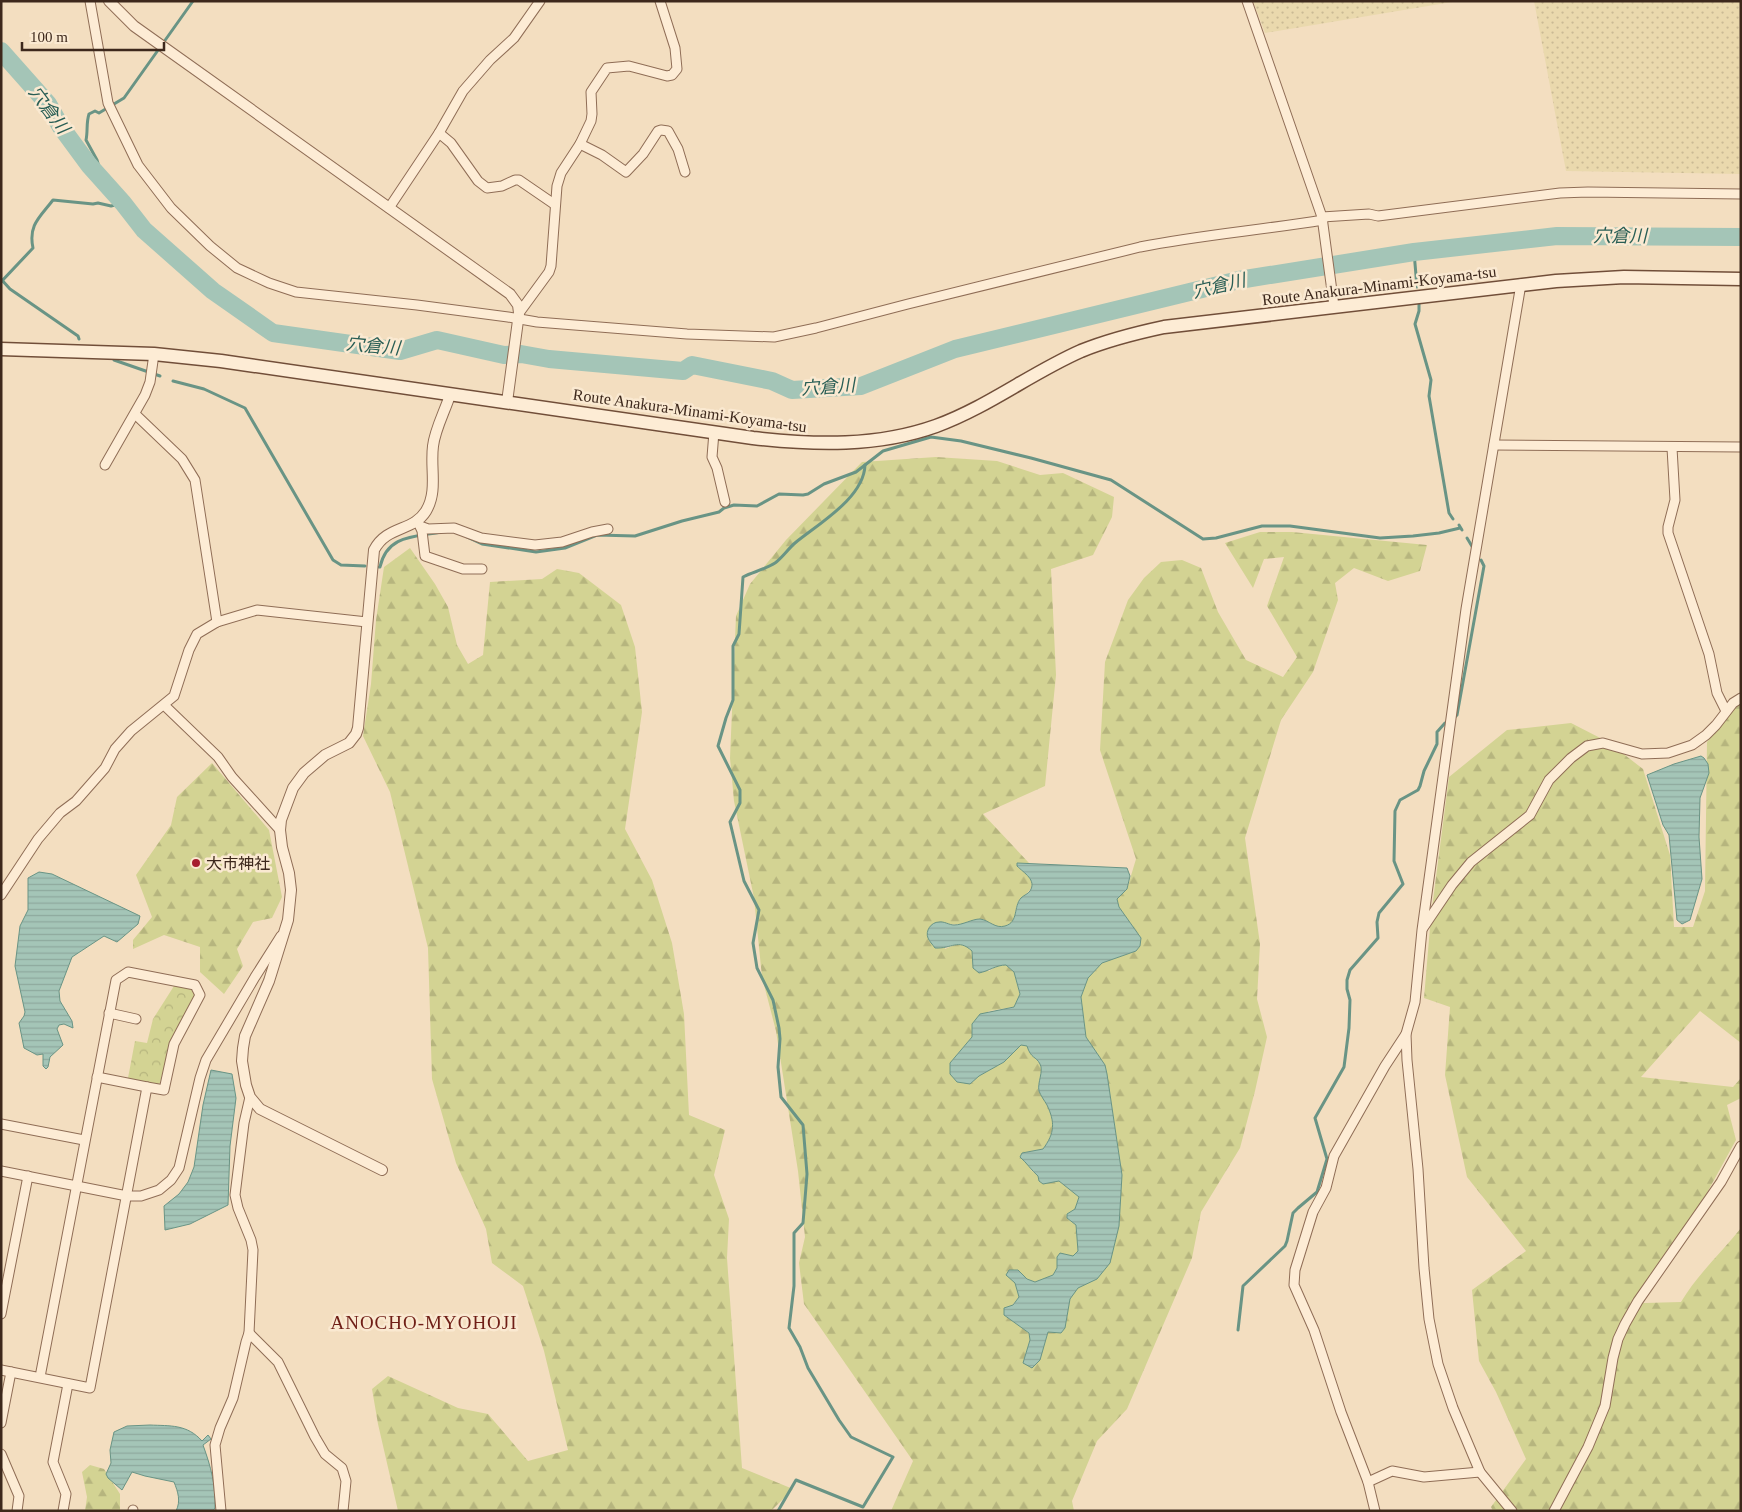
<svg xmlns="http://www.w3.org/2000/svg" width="1742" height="1512" viewBox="0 0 1742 1512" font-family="'Times New Roman','Noto Sans JP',serif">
  <defs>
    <pattern id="farmland-dots" width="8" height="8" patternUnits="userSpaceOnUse" patternTransform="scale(1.25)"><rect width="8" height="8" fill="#ead9ad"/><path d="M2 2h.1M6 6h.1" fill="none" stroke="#caba94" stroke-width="1.8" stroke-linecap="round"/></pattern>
    <pattern id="forest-firs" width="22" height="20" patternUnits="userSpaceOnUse" patternTransform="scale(1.25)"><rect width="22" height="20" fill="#d3d393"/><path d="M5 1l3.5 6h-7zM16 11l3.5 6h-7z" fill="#b6b57e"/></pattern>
    <pattern id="park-crowns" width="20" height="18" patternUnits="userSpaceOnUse" patternTransform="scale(1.25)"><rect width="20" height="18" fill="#d3d393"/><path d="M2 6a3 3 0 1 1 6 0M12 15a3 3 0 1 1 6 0" fill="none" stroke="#b6b57e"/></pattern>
    <pattern id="water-rules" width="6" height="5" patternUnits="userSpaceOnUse" patternTransform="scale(1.25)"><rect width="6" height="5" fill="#a4c5b7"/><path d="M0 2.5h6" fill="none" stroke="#8ea99d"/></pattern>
  </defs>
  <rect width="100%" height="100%" fill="#f3dec0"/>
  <g fill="url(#farmland-dots)">
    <polygon points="1253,1 1458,1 1265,33"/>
    <polygon points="1534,1 1741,1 1741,174 1566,171"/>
  </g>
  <g fill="url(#forest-firs)">
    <path d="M 936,457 L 997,461 L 1040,475 L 1063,473 L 1114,497 L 1112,517 L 1093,555 L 1051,569 L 1056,675 L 1045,786 L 983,814 L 1029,863 L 1018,863 L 1017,866 C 1022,871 1032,877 1032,883 C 1032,893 1020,896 1017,905 C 1014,913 1018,923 1005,927 C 995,929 989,920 980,919 C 975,919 970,923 965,924 C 956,925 948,924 938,922 L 945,949 C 958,944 962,941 972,951 L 973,968 L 989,971 L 999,965 L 1006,965 L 1014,972 L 1020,995 L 1014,1007 L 989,1011 L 972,1024 L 972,1037 L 950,1063 L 970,1084 L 979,1076 L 1004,1062 L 1021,1045 L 1027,1045 C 1031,1059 1036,1056 1040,1064 C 1044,1071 1037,1083 1039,1091 C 1041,1096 1045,1100 1047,1105 C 1055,1122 1055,1133 1043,1149 L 1022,1153 L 1020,1157 L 1028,1163 L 1031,1170 L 1038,1176 L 1059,1181 L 1079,1197 L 1075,1209 L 1067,1218 L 1076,1225 L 1078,1251 L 1073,1256 L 1057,1257 L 1057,1268 L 1052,1276 L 1035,1282 L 1027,1279 L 1018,1270 L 1015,1283 L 1019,1297 L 1004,1315 L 1029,1333 L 1030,1340 L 1023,1363 L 1040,1359 L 1048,1332 L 1061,1332 C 1072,1320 1063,1298 1078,1288 C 1083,1284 1091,1282 1097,1279 L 1119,1226 L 1122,1175 L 1107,1074 L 1105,1065 L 1086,1037 L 1081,997 L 1088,978 L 1102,963 L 1136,951 L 1140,946 L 1141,938 L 1119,907 L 1117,899 L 1127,889 L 1136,859 L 1100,750 L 1105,662 L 1128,600 L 1144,578 L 1161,562 L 1182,560 L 1201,568 L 1218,612 L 1246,660 L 1283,677 L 1297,657 L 1267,606 L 1284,557 L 1264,559 L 1253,588 L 1225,543 L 1260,532 L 1292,532 L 1427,545 L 1420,571 L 1388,581 L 1354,568 L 1335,583 L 1338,600 L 1313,672 L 1281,720 L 1245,838 L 1260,944 L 1257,999 L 1267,1037 L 1255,1091 L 1240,1148 L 1201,1212 L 1192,1258 L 1127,1409 L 1097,1441 L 1072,1501 L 1074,1511 L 891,1511 L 913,1461 L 804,1304 L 799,1263 L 805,1237 L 798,1171 L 776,1031 L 762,977 L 754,898 L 734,801 L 730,758 L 736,616 L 750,584 L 786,540 L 862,462 Z"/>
    <polygon points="410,548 435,584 448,607 457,645 468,664 483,655 490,582 542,579 557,569 579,573 621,605 635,647 642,712 625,829 652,880 672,943 684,1014 689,1115 725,1130 714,1175 729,1219 727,1258 742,1468 793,1489 771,1511 398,1511 378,1424 372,1389 388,1376 458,1408 488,1414 528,1461 568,1450 544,1351 523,1286 492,1263 486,1229 456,1163 432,1079 428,948 390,792 363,736 371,684 376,620 384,567"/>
    <path d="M 1741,704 L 1741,1043 L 1700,1011 L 1641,1077 L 1733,1087 L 1741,1078 L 1741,1098 L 1727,1105 L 1736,1140 L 1703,1200 L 1635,1297 L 1644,1303 L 1681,1302 C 1697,1275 1721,1253 1741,1228 L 1741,1511 L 1493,1511 L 1491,1507 L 1526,1459 L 1496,1392 L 1479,1361 L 1472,1290 L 1526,1251 L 1467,1177 L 1445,1075 L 1450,1007 L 1424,998 L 1431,916 L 1449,777 L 1507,730 L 1571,723 L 1608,742 L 1643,769 L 1670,855 L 1674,927 L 1693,927 L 1705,891 L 1707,742 L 1735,707 Z"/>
    <polygon points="212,763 269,830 282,897 272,918 253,922 237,949 243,966 224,994 200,972 200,947 164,935 133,949 133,940 152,917 136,875 171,825 177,797"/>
    <polygon points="90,1465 104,1469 120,1494 120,1511 85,1511 87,1497 82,1472"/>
  </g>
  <path fill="url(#park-crowns)" d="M 174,986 L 192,989 L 195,995 C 180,1024 167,1051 160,1083 L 157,1085 L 128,1078 L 135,1041 L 147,1043 L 153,1019 Z"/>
  <g fill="url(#water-rules)" stroke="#699485">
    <polygon points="1701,756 1704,758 1708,764 1709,773 1700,798 1699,837 1702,879 1690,920 1682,924 1677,920 1669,835 1663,825 1647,775 1674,764"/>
    <path d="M 1017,863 L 1127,868 L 1130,876 L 1127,889 L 1117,899 L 1119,907 L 1141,938 L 1140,946 L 1136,951 L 1102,963 L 1088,978 L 1081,997 L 1086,1037 L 1105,1065 L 1107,1074 L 1122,1175 L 1119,1226 L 1110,1263 L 1097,1279 L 1078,1288 L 1070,1299 L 1065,1328 L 1061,1333 L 1048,1332 L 1040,1360 L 1032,1368 L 1023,1363 L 1030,1340 L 1029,1333 L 1004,1315 L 1004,1308 L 1013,1305 L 1019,1297 L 1015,1283 L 1006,1275 L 1009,1270 L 1018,1270 L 1027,1279 L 1035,1282 L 1053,1275 L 1057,1268 L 1057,1257 L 1060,1253 L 1073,1256 L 1078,1251 L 1076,1225 L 1067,1218 L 1067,1214 L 1075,1209 L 1079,1197 L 1059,1181 L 1043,1184 L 1039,1181 L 1038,1176 C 1031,1170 1027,1163 1020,1157 L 1022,1153 L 1043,1149 C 1055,1133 1055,1122 1047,1105 C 1044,1100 1041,1096 1039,1091 C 1037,1083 1044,1071 1040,1064 C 1036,1056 1031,1059 1027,1046 L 1021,1045 L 1004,1062 L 979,1076 L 970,1084 L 957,1082 L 950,1074 L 950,1063 L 972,1037 L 972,1024 L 980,1014 L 1014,1007 L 1020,994 L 1014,972 L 1006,965 C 996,965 989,971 979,973 L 973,968 L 972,951 C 958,938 952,949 935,948 C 933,945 929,941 928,938 C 925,931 931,922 939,922 C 944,921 949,925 954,925 C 963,925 972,919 980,919 C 989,920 995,929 1005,926 C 1019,922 1013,907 1021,898 C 1024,895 1028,894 1030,891 C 1037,880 1024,873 1017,866 Z"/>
    <polygon points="39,872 52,874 140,916 138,924 117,942 104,936 72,957 59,991 60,1001 72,1021 73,1028 64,1024 59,1025 57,1029 63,1045 50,1057 48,1067 46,1069 43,1066 43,1054 37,1055 24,1048 19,1023 24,1016 25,1012 15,966 20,926 28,910 28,878"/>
    <polygon points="211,1070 232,1074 236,1098 230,1146 228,1205 190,1224 165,1230 164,1206 179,1194 188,1182 194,1167 203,1105"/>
    <path d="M 150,1425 C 170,1426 187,1424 202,1441 L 208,1435 L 211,1439 L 203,1445 C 211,1467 216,1486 215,1508 L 213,1511 L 176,1511 C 181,1501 178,1492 174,1482 L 145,1476 L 132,1472 L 122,1490 L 108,1478 L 106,1474 L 111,1463 L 110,1450 L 114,1432 L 127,1426 Z"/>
  </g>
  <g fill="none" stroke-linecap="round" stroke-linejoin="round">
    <g stroke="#699485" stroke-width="3">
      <path d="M 95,172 L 99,167 L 97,160 L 86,140 C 88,131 86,123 89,114 L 95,111 L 99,113 L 124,98 L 193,1"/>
      <polyline points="1414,252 1417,287"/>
      <polyline points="1,279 10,289 78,336 79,339"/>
      <path d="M 1,282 L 33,248 C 28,225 40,217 53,200 L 93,204 L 98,203 L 111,206 L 123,203"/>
      <polyline points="1419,304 1419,311 1415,324 1431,380 1429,396 1449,513 1453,519"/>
      <polyline points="114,360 160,376"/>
      <polyline points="173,381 204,389 245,408 333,560 341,565 365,566"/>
      <polyline points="1459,525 1462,530"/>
      <polyline points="467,537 482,544 536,552 565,548 597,535 635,536 682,521 719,512 724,508 734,505 757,506 779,494 803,495 808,494 824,484 856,472 883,451 931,437 961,441 1031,458 1111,480 1203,539 1216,538 1262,526 1290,526 1380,538 1413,536 1439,533 1460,528"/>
      <polyline points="1467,538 1473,548"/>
      <path d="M 379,567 L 380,567 C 387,535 414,537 441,532"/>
      <polyline points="1454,718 1457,715 1484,566 1481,560"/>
      <polyline points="1238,1330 1243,1286 1285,1246 1287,1241 1293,1213 1298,1208 1317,1192 1327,1159 1315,1118 1344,1067 1349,1028 1350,1000 1347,989 1347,980 1350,970 1378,938 1377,922 1379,913 1403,884 1394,861 1395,811 1400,800 1418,790 1420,786 1424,771 1437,744 1437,732 1445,723"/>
      <path d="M 778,1511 L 796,1480 L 863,1507 L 893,1457 L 851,1437 L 839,1420 L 808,1368 L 800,1347 L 789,1328 L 794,1286 L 794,1233 L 803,1223 L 805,1199 L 807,1174 L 803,1125 L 781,1097 L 778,1067 L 780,1039 L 779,1028 L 773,1000 L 757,968 L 753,943 L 759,910 L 744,881 L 730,822 L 740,803 L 740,790 L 718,746 L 726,718 L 733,700 L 733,646 L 739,634 L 743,577 C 753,572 766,569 775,563 C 782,558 788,549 795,543 C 818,524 864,498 865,465"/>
    </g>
    <polyline stroke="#a4c5b7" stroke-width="18" points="1,51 48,104 61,127 89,165 123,203 144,230 213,291 273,333 400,351 437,340 504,355 521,354 549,359 683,371 692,365 772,381 792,390 861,386 955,349 1239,280 1414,252 1557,236 1741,237"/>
    <g stroke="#8f6d56" stroke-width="11">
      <g id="minor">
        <path d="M 90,1 L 108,103 L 138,165 L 171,208 L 210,246 L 237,268 L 269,283 L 296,292 L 417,305 L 508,317 L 537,322 L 687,334 L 774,337 L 816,328 L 908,304 L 1140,247 C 1200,235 1262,230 1323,220"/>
        <polyline points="1247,1 1322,217 1334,306"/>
        <polyline points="439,133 451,143 478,181 487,188 502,186 515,180 519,180 554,204"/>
        <polyline points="580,144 602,155 626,172 643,154 658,131 661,130 668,131 678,149 685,172"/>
        <polyline points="389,208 439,133 463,91 490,60 514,38 540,1"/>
        <polyline points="1322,217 1369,214 1378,216 1560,193 1588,192 1741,194"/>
        <polyline points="519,313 549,272 551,266 557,186 561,173 580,144 591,121 592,114 591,92 607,68 629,66 667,76 672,75 677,69 675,48 660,1"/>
        <polyline points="135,414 182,459 195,480 217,622"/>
        <polyline points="714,432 712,457 717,468 725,502"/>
        <polyline points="1494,445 1741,447"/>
        <polyline points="1672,448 1675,500 1668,527 1668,533 1709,654 1717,693 1726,711"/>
        <polyline points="105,465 145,395 150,382 154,354"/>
        <polyline points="418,522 422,531 425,556 463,569 482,569"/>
        <polyline points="420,526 428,529 454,528 481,538 535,545 562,542 592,532 608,529"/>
        <polyline points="164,705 218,757 232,777 280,830"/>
        <polyline points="1,895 38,839 60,813 76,801 105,768 115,749 131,731 174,696 189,650 197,634 217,622 257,610 367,622"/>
        <polyline points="1423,928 1452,885 1471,862 1530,815 1549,780 1571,758 1587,746 1603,743 1642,754 1668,753 1692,745 1706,735 1716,725 1733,703 1741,698"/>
        <polyline points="109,1013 136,1019"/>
        <polyline points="97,1077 147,1087"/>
        <polyline points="1,1124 84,1140"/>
        <polyline points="1,1171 127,1196 141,1196 159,1190 171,1180 179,1168 200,1078 206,1060 255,977 281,936"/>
        <polyline points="1,1314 28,1176"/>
        <polyline points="249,1333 278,1362 315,1437 325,1454 342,1468 346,1481 343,1511"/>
        <polyline points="1,1370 90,1388 147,1087 164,1090 174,1044 200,995 195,985 128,972 116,980 40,1377"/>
        <polyline points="1,1423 11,1372"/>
        <polyline points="1,1454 19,1496 17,1511"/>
        <polyline points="1368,1482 1392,1471 1424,1477 1480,1472"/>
        <polyline points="63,1511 66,1494 53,1462 68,1384"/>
        <polyline points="133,1511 133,1510"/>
        <polyline points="221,1511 215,1445 220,1428 233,1398 246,1342 249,1333 253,1250 251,1240 238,1208 235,1195 244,1123 250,1097"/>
        <polyline points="1375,1511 1368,1482 1341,1412 1314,1330 1294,1285 1295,1270 1313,1212 1326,1188 1334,1156 1385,1066 1406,1034"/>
        <polyline points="1512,1511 1480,1472 1453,1408 1438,1364 1429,1319 1424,1268 1418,1169 1407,1060 1406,1034 1415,1002 1422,930 1466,609 1521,284"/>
        <polyline points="1554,1511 1588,1447 1605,1406 1613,1358 1618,1339 1625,1324 1638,1301 1721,1182 1741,1146"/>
      </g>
    </g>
    <g stroke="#8f6d56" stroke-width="12">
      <g id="tertiary">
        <polyline points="109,1 134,26 510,294 518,305 519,313 507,402"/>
        <path d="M 382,1170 L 260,1109 L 250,1097 L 246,1085 L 242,1061 L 243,1048 L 245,1036 L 269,981 L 288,920 L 291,890 L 289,873 L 282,847 L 280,830 L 281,820 L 293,788 L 304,773 L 325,755 L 349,743 L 356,734 L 358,728 L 374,550 C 387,525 413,532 426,511 C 438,491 430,468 433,446 C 435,429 445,411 450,395"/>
      </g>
    </g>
    <g stroke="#714e39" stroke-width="15">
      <path id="secondary" d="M 1,349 L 154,354 L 221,361 L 753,438 C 815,445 877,447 936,426 C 988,407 1031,373 1081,351 C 1108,340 1136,333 1164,327 L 1556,281 L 1624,277 L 1741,279"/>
    </g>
    <use href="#minor" stroke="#fdecd5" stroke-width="9"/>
    <use href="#tertiary" stroke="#fdecd5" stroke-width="10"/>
    <use href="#secondary" stroke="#fdecd5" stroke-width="12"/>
  </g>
  <circle fill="#a61e2f" stroke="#fae9d1" stroke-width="2" cx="196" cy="863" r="5"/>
  <g text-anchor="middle" stroke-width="5" stroke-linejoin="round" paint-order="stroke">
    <g font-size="16" fill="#3d281c" stroke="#fae9d1">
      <text transform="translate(1379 285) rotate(-7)" y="6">Route Anakura-Minami-Koyama-tsu</text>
      <text transform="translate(690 410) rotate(8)" y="6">Route Anakura-Minami-Koyama-tsu</text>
    </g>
    <g font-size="16" fill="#3d281c" stroke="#fae9d1" text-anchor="start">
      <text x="206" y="869">大市神社</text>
    </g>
    <g font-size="18" font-style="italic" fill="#295e55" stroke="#fae9d1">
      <text transform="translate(49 110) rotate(53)" y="6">穴倉川</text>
      <text x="1620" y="242">穴倉川</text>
      <text transform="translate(1219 286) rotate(-13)" y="6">穴倉川</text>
      <text transform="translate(373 346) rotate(5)" y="6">穴倉川</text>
      <text transform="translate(828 387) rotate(-4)" y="6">穴倉川</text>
    </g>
    <g font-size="19" letter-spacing="1" fill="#6f1e16" stroke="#fae9d1">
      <text x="424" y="1329">ANOCHO-MYOHOJI</text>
    </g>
  </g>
  <rect width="1742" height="1512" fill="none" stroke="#3d281c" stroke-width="5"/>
  <path d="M22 42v8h142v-8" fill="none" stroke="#3d281c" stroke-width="2.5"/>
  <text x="30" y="42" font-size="15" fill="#3d281c" stroke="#fae9d1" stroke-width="4" paint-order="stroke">100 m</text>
</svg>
